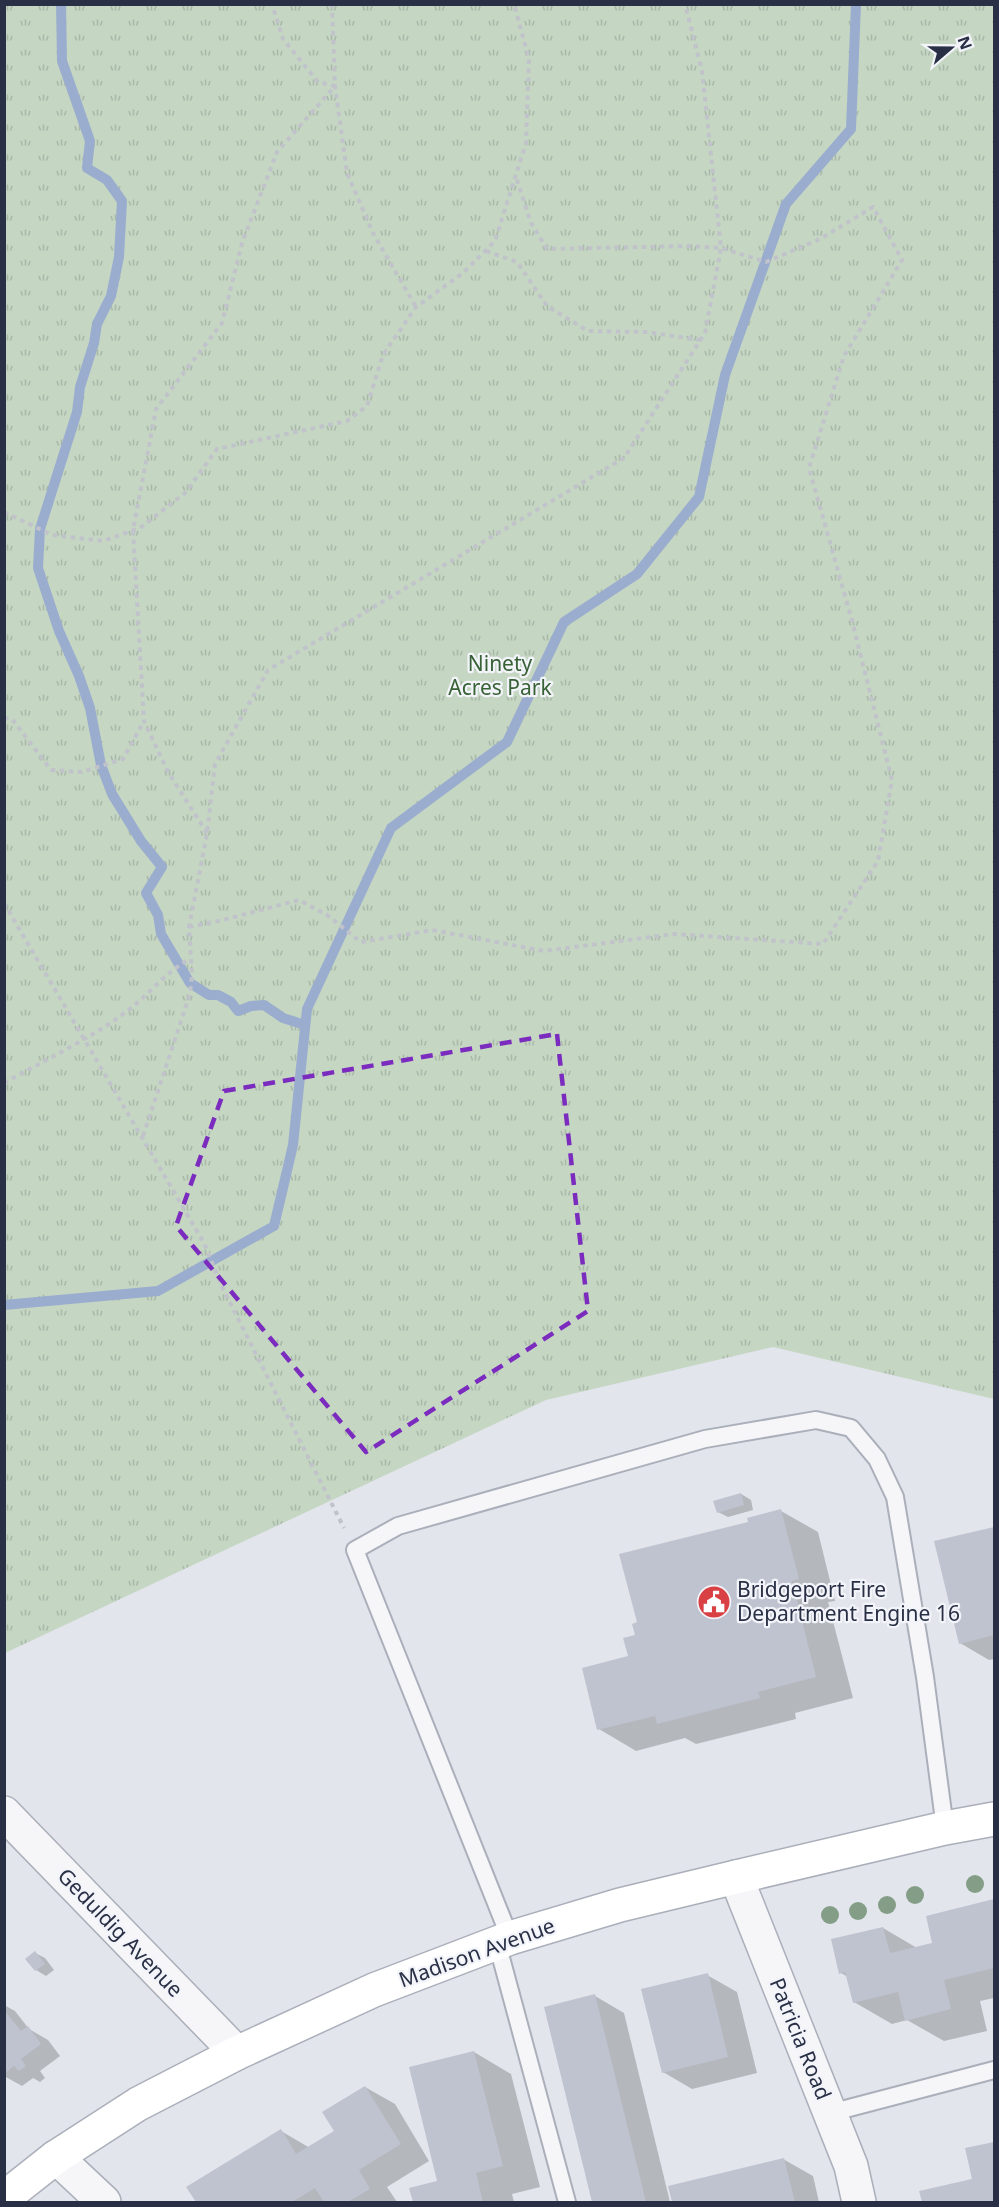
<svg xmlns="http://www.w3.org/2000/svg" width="999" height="2207" viewBox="0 0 999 2207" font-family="'Noto Sans',sans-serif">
  <defs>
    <pattern id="park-tufts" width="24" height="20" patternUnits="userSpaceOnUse" patternTransform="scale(1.5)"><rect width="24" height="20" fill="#c5d6c3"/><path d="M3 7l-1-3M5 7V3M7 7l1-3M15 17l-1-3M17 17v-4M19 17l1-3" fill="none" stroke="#a9b8a9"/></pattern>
  </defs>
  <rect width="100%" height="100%" fill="#e2e5ec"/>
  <polygon fill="url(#park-tufts)" points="4,5 994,5 994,1399 773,1347 546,1400 5,1653"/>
  <g fill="#0003">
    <polygon points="741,1494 751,1500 753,1510 728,1517 718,1512"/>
    <polygon points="781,1511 818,1532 835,1601 828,1602 853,1698 795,1713 796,1719 696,1744 685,1738 636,1751 599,1729 637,1636 750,1523"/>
    <polygon points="994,1528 994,1659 989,1660 960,1643 936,1542"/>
    <polygon points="994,1901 994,1998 980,2001 987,2031 944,2041 907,2020 892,2024 854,2002 848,1977 841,1973 883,1928 917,1948 933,1944 927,1918"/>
    <polygon points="35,1953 45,1958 54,1970 46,1976 36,1970 28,1959"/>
    <polygon points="707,1975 737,1992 757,2073 692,2089 663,2072"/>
    <polygon points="595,1996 624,2013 670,2202 594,2202 546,2008"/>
    <polygon points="4,2005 15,2011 29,2029 48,2040 60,2056 40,2071 45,2078 40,2082 33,2078 22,2086 4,2076"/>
    <polygon points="474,2052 511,2074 540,2187 512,2194 514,2202 414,2202 411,2189 439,2182"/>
    <polygon points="365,2087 395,2104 429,2161 387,2187 397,2202 198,2202 189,2187 281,2131 310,2148 336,2132"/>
    <polygon points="994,2143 994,2202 923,2202 921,2192 974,2180 967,2149"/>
    <polygon points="783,2159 813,2176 819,2202 674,2202 670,2187"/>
  </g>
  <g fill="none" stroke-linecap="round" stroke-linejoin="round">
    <g stroke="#9badce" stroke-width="10">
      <polyline points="61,4 62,61 90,141 87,168 107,180 122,201 119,257 111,296 97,324 94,343 80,387 77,412 40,529 38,568 59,631 79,676 90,708 101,765 112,794 141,841 162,867 146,893 158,915 161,934 190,983 209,995 218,995 231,1002 238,1011 251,1006 264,1005 283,1018 305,1025"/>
      <polyline points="4,1305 158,1291 274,1226 293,1145 307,1009 391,828 507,742 564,622 637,574 699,497 725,375 786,204 851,129 856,4"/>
    </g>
  </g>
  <g fill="#bfc3cf">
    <polygon points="741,1493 744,1505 717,1513 713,1501"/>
    <polygon points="781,1509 799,1579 792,1581 816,1677 758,1692 760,1698 657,1724 655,1716 597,1730 582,1668 628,1656 623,1638 635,1635 632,1624 637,1622 619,1554 748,1522 747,1518"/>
    <polygon points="994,1527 994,1635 959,1644 934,1541"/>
    <polygon points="994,1899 994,1968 944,1980 951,2009 905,2021 898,1992 853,2003 845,1972 839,1974 831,1939 883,1927 890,1953 932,1943 926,1916"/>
    <polygon points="35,1951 45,1964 35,1971 25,1959"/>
    <polygon points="708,1973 728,2057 662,2073 641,1989"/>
    <polygon points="595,1994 646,2202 592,2202 544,2007"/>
    <polygon points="4,2010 21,2031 28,2026 41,2044 21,2059 26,2066 19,2071 14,2066 4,2074"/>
    <polygon points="474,2051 503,2166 476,2173 483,2202 413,2202 409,2188 437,2181 409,2067"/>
    <polygon points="365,2086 401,2144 359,2170 370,2189 348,2202 324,2202 315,2188 292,2202 196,2202 186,2187 281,2129 296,2154 334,2131 322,2112"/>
    <polygon points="994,2142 994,2202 922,2202 919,2191 972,2179 965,2148"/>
    <polygon points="784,2158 795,2202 672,2202 668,2186"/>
  </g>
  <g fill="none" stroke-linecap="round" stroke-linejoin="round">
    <g stroke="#aaafba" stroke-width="20">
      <g id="service">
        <polyline points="510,1938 355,1550 398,1526 705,1439 816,1420 851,1428 877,1459 895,1497 925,1677 945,1828"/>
        <polyline points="497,1943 567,2202"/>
        <polyline points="830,2113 994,2070"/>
      </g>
    </g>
    <g stroke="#aaafba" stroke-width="36">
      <g id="minor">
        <polyline points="4,1813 237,2053"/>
        <polyline points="736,1877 851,2166 859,2202"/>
        <polyline points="56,2157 104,2202"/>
      </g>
    </g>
    <g stroke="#aaafba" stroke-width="36">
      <polyline id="secondary" points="4,2198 56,2157 138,2104 237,2053 374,1990 510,1938 620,1905 736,1877 945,1828 994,1819"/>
    </g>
    <g stroke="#c1c3ca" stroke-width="4" stroke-dasharray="4.5 4.5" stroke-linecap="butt">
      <polyline points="332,4 335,86 347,173 373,233 416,307"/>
      <polyline points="486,251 517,262 547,306 588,331 646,332 701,340"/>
      <polyline points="4,512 52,535 103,541 140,528 185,493 217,449 347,421 367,406 383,355 416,307 463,273 495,241 526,143 529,59 514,4"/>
      <polyline points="4,718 12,719 51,770 82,772 123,759 144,721"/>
      <polyline points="207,833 168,772 144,721 133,530 156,409 222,323 242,243 277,152 335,86 318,82 283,39 272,4"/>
      <polyline points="4,903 204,1243 222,1287 344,1528"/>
      <polyline points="189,927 223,920 299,900 327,915 361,942 432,930 544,951 674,934 823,944 878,861 892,780 851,617 809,468 844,356 902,260 873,207 820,239 766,262 721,248 689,246 547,249 531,223 516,177"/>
      <path d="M 4,1083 C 45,1060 88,1040 126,1012 C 148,996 165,972 190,959"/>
      <polyline points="143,1136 190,994 192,975 189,927 207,834 215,764 268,670 624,458 705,333 721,248 702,71 685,4"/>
    </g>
    <use href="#service" stroke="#f6f6f9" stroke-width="16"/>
    <use href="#minor" stroke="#f6f6f9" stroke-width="33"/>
    <use href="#secondary" stroke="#fff" stroke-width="33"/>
  </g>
  <g fill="#849d87">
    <circle cx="975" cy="1884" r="9"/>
    <circle cx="915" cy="1895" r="9"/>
    <circle cx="887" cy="1905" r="9"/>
    <circle cx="858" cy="1911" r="9"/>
    <circle cx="830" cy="1915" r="9"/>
  </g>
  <path fill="none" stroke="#7b2cbf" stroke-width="4.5" stroke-dasharray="12 8" stroke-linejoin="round" d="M 557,1034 L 588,1311 L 366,1452 L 176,1226 L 224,1091 Z"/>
  <defs>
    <g id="civic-disc" transform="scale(1.725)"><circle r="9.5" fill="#d84043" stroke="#f2f4f9"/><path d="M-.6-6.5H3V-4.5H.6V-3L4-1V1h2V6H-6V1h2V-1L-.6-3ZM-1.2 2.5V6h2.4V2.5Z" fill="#fff"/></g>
  </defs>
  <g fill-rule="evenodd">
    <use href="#civic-disc" x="714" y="1602"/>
  </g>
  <g text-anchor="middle" stroke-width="4.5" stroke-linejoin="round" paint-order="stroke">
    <g font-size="21" fill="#386235" stroke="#f2f4f9">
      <text x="500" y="671">Ninety<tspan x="500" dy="24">Acres Park</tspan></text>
    </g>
    <g font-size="21" fill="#293045" stroke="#f2f4f9" text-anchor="start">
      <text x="737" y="1597">Bridgeport Fire<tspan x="737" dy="24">Department Engine 16</tspan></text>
    </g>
    <g font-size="21" fill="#293045" stroke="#f2f4f9">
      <text transform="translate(120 1933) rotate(46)" y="7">Geduldig Avenue</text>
      <text transform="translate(477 1953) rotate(-20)" y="7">Madison Avenue</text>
      <text transform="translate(800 2039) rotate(68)" y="7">Patricia Road</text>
    </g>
  </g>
  <rect width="999" height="2207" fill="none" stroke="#293045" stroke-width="12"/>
  <g transform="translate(951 48) rotate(70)" stroke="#f2f4f9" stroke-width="4.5" paint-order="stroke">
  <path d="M0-4.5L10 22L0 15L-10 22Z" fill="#293045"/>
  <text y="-9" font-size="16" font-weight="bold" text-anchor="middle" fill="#293045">N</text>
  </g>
</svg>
